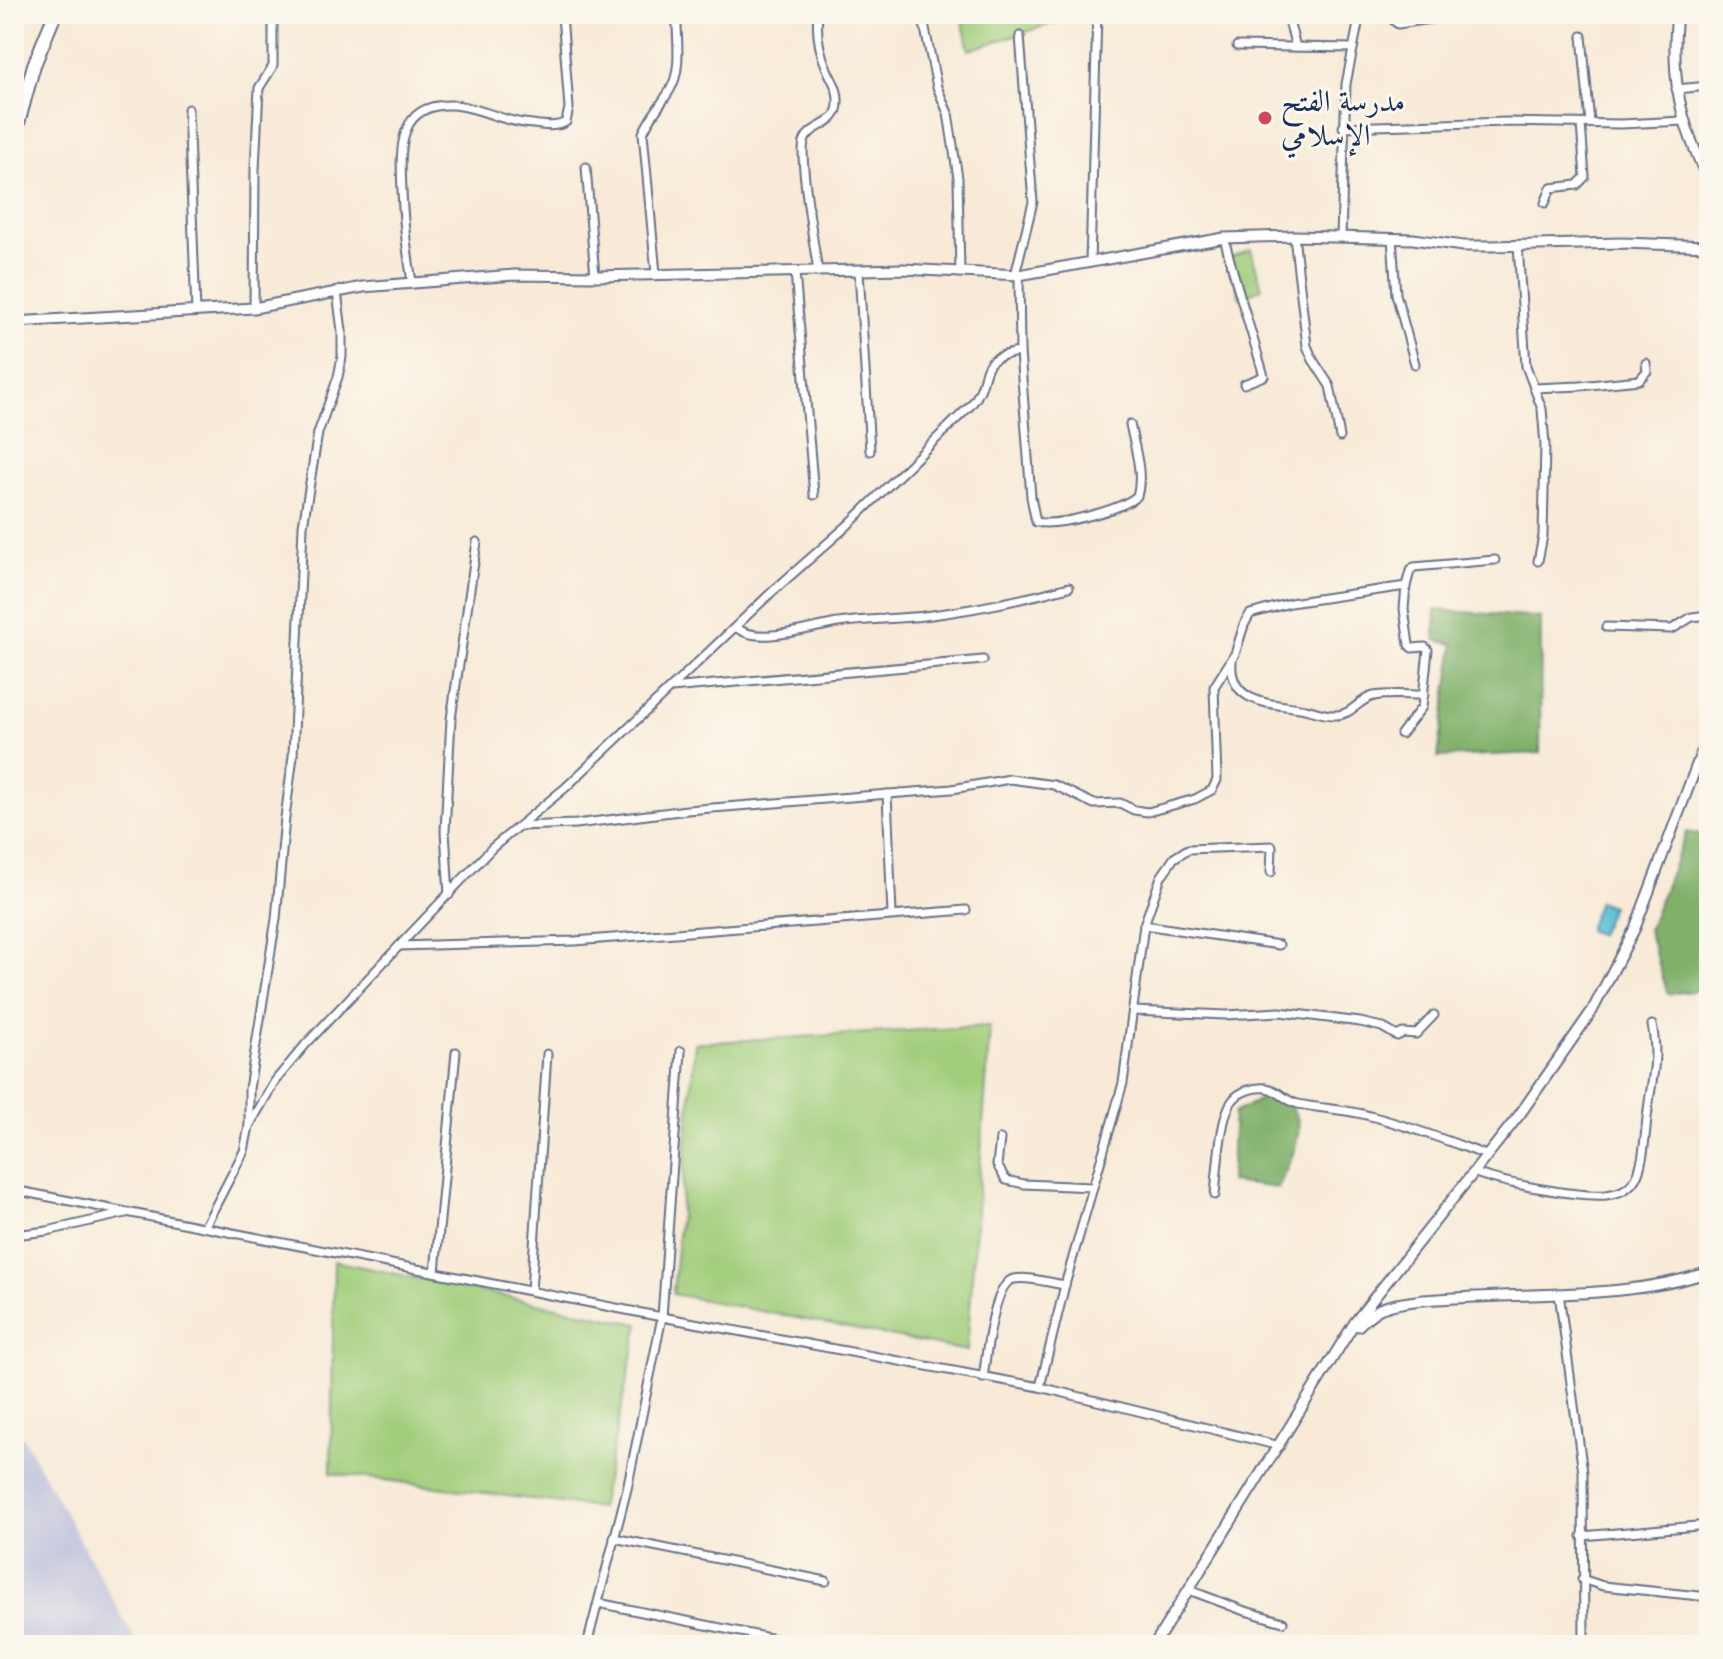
<svg xmlns="http://www.w3.org/2000/svg" width="1723" height="1659" viewBox="0 0 1723 1659" font-family="'Old Standard TT',Amiri,serif">
  <rect width="100%" height="100%" fill="#fbf7ec"/>
  <filter id="ink" filterUnits="userSpaceOnUse"><feTurbulence type="fractalNoise" baseFrequency=".0125" numOctaves="2"/><feDisplacementMap in="SourceGraphic" scale="16" xChannelSelector="R" yChannelSelector="G"/><feConvolveMatrix kernelMatrix="1 2 1 2 8 2 1 2 1" color-interpolation-filters="sRGB"/></filter>
  <filter id="wash" filterUnits="userSpaceOnUse"><feTurbulence type="fractalNoise" baseFrequency=".006" numOctaves="4" result="noise"/><feDisplacementMap in="SourceGraphic" scale="32" xChannelSelector="R" yChannelSelector="G"/><feGaussianBlur stdDeviation="1.8" result="paint"/><feColorMatrix in="noise" values="0 0 0 0 0 0 0 0 0 0 0 0 0 0 0 0 0 1.4 0 .05"/><feComposite in="paint" operator="in"/></filter>
  <g filter="url(#wash)">
    <rect width="100%" height="100%" fill="#f8ead7"/>
    <polygon fill="#bfc2dd" points="14,1435 23,1437 138,1645 14,1645"/>
    <g fill="#a1ce7b" stroke="#5e7e6c" stroke-width="2">
      <polygon points="961,14 1069,14 1070,18 969,50"/>
      <polygon points="1251,250 1262,288 1240,298 1229,258"/>
      <polygon points="990,1026 967,1351 673,1294 695,1043"/>
      <polygon points="334,1261 639,1324 600,1508 331,1473"/>
    </g>
    <g fill="#80b16b" stroke="#4e7064" stroke-width="2">
      <polygon points="1436,610 1541,618 1540,753 1438,757 1454,644 1435,640"/>
      <polygon points="1687,832 1709,836 1709,989 1668,994 1648,930"/>
      <path d="M 1272,1093 C 1278,1098 1287,1103 1292,1109 C 1310,1129 1286,1168 1278,1188 L 1230,1182 L 1234,1113 Z"/>
    </g>
    <polygon fill="#58c0d4" stroke="#3a7899" stroke-width="2" points="1598,901 1612,906 1599,935 1588,930"/>
  </g>
  <g filter="url(#ink)">
    <g fill="none" stroke-linecap="round" stroke-linejoin="round">
      <g stroke="#687088" stroke-width="11">
        <g id="minor">
          <path d="M 818,14 C 816,33 819,51 827,69 C 832,81 839,89 838,103 C 838,127 810,123 804,142 C 799,160 815,249 818,272"/>
          <polyline points="922,14 937,87 948,113 958,178 960,273"/>
          <polyline points="1287,14 1296,47"/>
          <polyline points="1392,14 1394,21 1398,24 1463,14"/>
          <polyline points="1582,36 1590,123"/>
          <polyline points="1237,46 1353,48"/>
          <polyline points="1676,89 1709,86"/>
          <polyline points="188,109 196,312"/>
          <polyline points="1343,127 1507,122 1621,124 1684,121"/>
          <polyline points="586,167 595,276"/>
          <polyline points="1545,203 1551,188 1577,185 1585,177 1581,124"/>
          <polyline points="1294,236 1307,346 1313,360 1330,386 1340,437"/>
          <polyline points="1341,237 1346,84 1360,14"/>
          <path d="M 1224,238 C 1236,285 1251,330 1264,376 L 1244,384"/>
          <polyline points="1392,238 1396,294 1415,364"/>
          <polyline points="1518,245 1526,366 1542,409 1545,445 1543,536 1538,561"/>
          <polyline points="1090,263 1097,14"/>
          <polyline points="859,271 870,451"/>
          <polyline points="795,272 814,495"/>
          <path d="M 656,274 L 643,133 C 650,117 661,105 670,90 C 683,68 676,38 677,14"/>
          <polyline points="1015,275 1033,202 1020,36"/>
          <path d="M 412,282 C 407,251 403,221 402,190 C 400,150 397,103 452,105 C 477,106 499,120 524,123 C 537,124 554,129 566,122 L 569,108 L 562,14"/>
          <polyline points="254,308 255,169 259,88 273,66 273,14"/>
          <path d="M 1020,352 L 1031,497 L 1036,522 C 1056,527 1121,510 1137,496 C 1144,474 1134,446 1130,424"/>
          <polyline points="1534,388 1580,386 1639,380 1647,371 1646,363"/>
          <path d="M 736,627 C 756,646 812,627 838,623 C 866,619 895,619 924,616 C 973,610 1022,600 1069,587"/>
          <polyline points="1606,627 1672,629 1692,617 1709,615"/>
          <path d="M 1232,661 C 1228,707 1277,703 1305,709 C 1315,711 1326,716 1336,715 C 1352,715 1359,699 1374,696 C 1389,693 1408,695 1424,695"/>
          <polyline points="671,688 983,660"/>
          <polyline points="1401,734 1422,707 1428,650 1425,647 1412,648 1409,645 1404,609 1406,586"/>
          <polyline points="887,794 892,915"/>
          <polyline points="519,826 576,824 687,810 952,789 1010,779 1054,785 1094,804 1120,803 1134,810 1148,812 1195,799 1212,790 1217,780 1214,687 1235,654 1244,625 1250,614 1290,603 1406,586 1410,571 1414,567 1495,560"/>
          <polyline points="449,895 445,831 451,719 477,542"/>
          <polyline points="1144,925 1279,945"/>
          <polyline points="399,946 575,941 966,910"/>
          <polyline points="1134,1011 1226,1015 1280,1012 1360,1022 1382,1027 1397,1036 1403,1033 1416,1034 1434,1015"/>
          <path d="M 249,1126 L 275,1081 L 306,1044 L 492,848 L 565,788 L 773,591 L 847,526 L 971,405 C 995,377 971,358 1020,352 L 1019,275"/>
          <polyline points="1000,1139 997,1165 1006,1180 1024,1184 1092,1187"/>
          <path d="M 1473,1172 C 1500,1183 1577,1197 1606,1195 C 1616,1194 1627,1190 1633,1182 C 1645,1168 1645,1128 1648,1110 C 1652,1075 1659,1061 1652,1025"/>
          <polyline points="14,1190 662,1317 1040,1387 1280,1446"/>
          <path d="M 1215,1195 C 1217,1174 1220,1115 1233,1100 C 1240,1091 1254,1087 1266,1088 C 1279,1090 1285,1101 1298,1104 C 1322,1109 1346,1109 1370,1116 C 1410,1126 1448,1141 1486,1155"/>
          <polyline points="205,1226 244,1151 249,1126 249,1089 276,919 285,818 293,756 303,526 318,433 338,377 342,357 342,331 337,292"/>
          <polyline points="14,1235 47,1231 126,1213"/>
          <polyline points="435,1272 456,1052"/>
          <polyline points="531,1291 547,1054"/>
          <polyline points="1559,1293 1583,1473 1584,1645"/>
          <path d="M 983,1378 C 986,1359 993,1282 1014,1279 C 1029,1276 1050,1283 1065,1285"/>
          <polyline points="1040,1387 1065,1285 1123,1083 1144,925 1161,877 1174,858 1188,849 1272,846 1271,872"/>
          <polyline points="1582,1536 1709,1525"/>
          <polyline points="614,1538 826,1581"/>
          <polyline points="1582,1579 1603,1586 1709,1597"/>
          <polyline points="1189,1590 1242,1610 1283,1622"/>
          <polyline points="598,1603 804,1645"/>
          <polyline points="587,1645 627,1489 662,1317 681,1051"/>
        </g>
      </g>
      <g stroke="#687088" stroke-width="13">
        <g id="tertiary">
          <path d="M 1677,14 C 1670,79 1680,122 1709,181"/>
          <polyline points="14,322 254,308 363,287 514,275 595,276 903,269 1019,275 1224,238 1294,236 1413,239 1463,246 1490,246 1622,243 1709,246"/>
          <path d="M 1358,1326 C 1365,1320 1373,1311 1382,1308 C 1407,1299 1446,1299 1473,1297 C 1552,1293 1633,1297 1709,1272"/>
          <polyline points="1154,1645 1355,1322 1520,1114 1592,1011 1635,928 1709,733"/>
        </g>
      </g>
      <g stroke="#687088" stroke-width="16">
        <polyline id="trunk" points="14,138 34,65 55,14"/>
      </g>
      <use href="#minor" stroke="#fff" stroke-width="7"/>
      <use href="#tertiary" stroke="#fff" stroke-width="9"/>
      <use href="#trunk" stroke="#fff" stroke-width="12"/>
    </g>
  </g>
  <circle fill="#d1495b" stroke="#fbf7ec" stroke-width="3" cx="1265" cy="118" r="8"/>
  <g text-anchor="middle" stroke-width="6" stroke-linejoin="round" paint-order="stroke">
    <g font-size="30" fill="#1b2f5e" stroke="#fbf7ec" text-anchor="start">
      <text x="1281" y="111">مدرسة الفتح<tspan x="1281" dy="34">الإسلامي</tspan></text>
    </g>
  </g>
  <rect width="1723" height="1659" fill="none" stroke="#fbf7ec" stroke-width="48"/>
</svg>
